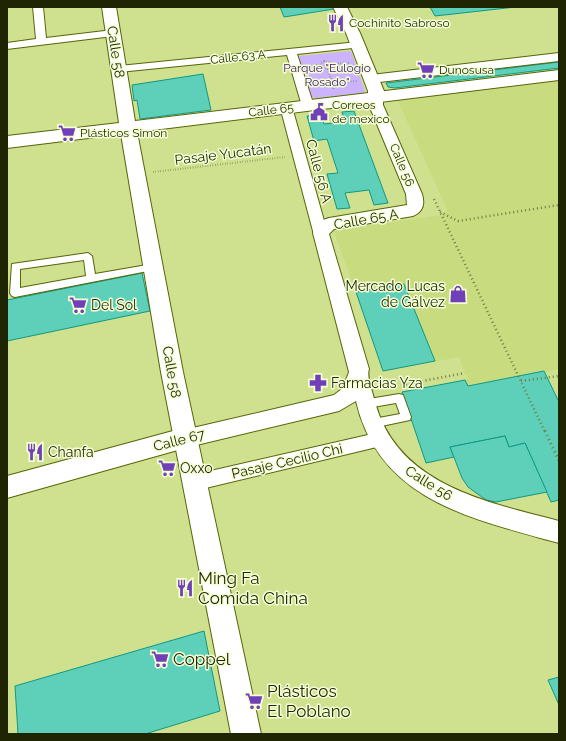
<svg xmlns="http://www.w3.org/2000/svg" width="566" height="741" viewBox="0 0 566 741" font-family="Raleway,sans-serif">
  <rect width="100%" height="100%" fill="#cfe18e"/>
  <polygon fill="#c8db7f" points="559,79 559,369 544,372 551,502 547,493 491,502 476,494 468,487 462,478 454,457 426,463 402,392 468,379 459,357 383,371 334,231 441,215 447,209 398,101 401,97"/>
  <polygon fill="#cbb3fe" points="351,51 365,91 363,93 315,98 310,96 299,56"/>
  <g fill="#5ed0ba" stroke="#109883">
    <polygon points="275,7 333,7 334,9 284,17 280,7"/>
    <polygon points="430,7 516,7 435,16"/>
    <polygon points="559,62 559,68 395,88 388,87 386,83"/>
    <polygon points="203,74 211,110 140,119 137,100 134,101 132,85"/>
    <polygon points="354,111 388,203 374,205 369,190 345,193 350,208 337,209 327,174 338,173 327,139 314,141 307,116 321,115 324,124 345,122 342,112"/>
    <polygon points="142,273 150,311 7,341 7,300"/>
    <polygon points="404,284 435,361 383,371 356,292"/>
    <polygon points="544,371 559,402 559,500 551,502 525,443 509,447 505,436 450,447 454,457 426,463 402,392 465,380 468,386"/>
    <polygon points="505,436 509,447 525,443 547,492 496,502 486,500 468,487 462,478 450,447"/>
    <polygon points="204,631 220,711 145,734 18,734 15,686"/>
    <polygon points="559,677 559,705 548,680"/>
  </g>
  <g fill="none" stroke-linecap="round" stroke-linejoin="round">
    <g stroke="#576507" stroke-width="2">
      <g id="service">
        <path d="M 88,253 L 92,256 L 95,274 L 153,264 L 158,267 L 153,270 L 15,297 L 12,296 L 10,293 L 12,264 ZM 84,260 L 86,276 L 20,288 L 20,269 Z"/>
        <polygon points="399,394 403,395 411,417 410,420 372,428 368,426 367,423 368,420 400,414 396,403 367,408 363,406 362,403 363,400"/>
      </g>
    </g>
    <g stroke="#576507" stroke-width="2">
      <g id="pedestrian">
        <polygon points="33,7 43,7 46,38 113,30 118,33 113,36 7,49 7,43 36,39"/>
        <polygon points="358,42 362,43 363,45 362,47 297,54 314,106 308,110 302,106 287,55 119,72 114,69 119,66"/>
        <polygon points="288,110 294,114 328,235 326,238 321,240 316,238 314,235 282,114"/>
        <polygon points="381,432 387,434 389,439 387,444 381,446 193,491 187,489 185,483 187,477 193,475"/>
      </g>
    </g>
    <g stroke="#576507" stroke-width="2">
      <g id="minor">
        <polygon points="559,53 559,61 371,83 366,82 364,79 366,76 371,75"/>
        <path d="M 376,93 L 381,94 L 383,97 L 383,105 L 422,194 C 425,204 423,212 413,216 L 334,229 L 329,234 L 369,369 C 366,377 373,393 375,402 C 397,485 487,502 559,521 L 559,543 C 473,519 379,501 356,401 L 339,411 L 184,448 L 177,445 L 174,439 L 177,433 L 184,430 L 334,395 L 343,388 L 349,372 L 313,233 L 323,220 L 329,218 L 407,205 L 406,194 L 369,105 L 369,97 L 371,94 Z"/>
      </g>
    </g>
    <g stroke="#576507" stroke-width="2">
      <g id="tertiary">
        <polygon points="333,7 347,7 360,33 384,91 384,97 382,101 376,102 370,101 368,97 368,91 346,33"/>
        <polygon points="184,428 192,432 196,439 192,446 7,498 7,476"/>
      </g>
    </g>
    <g stroke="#576507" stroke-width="2">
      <polygon id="secondary" points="102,7 116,7 135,121 559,70 559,80 137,132 183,372 261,734 231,734 161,372 121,134 7,148 7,136 119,123"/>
    </g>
    <g stroke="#717c43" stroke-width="2" stroke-dasharray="0.5 2" stroke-linecap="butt">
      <polygon points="324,61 332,63 333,67 328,69 321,67 320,64"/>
      <polyline points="333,64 349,63"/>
      <polyline points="309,66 320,65"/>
      <polyline points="328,69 334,90"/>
      <polyline points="316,85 357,81"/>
      <polyline points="153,172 285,157"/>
    </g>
    <g stroke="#717c43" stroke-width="2.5" stroke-dasharray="1 3" stroke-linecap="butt">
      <polyline points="434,199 545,432"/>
      <polyline points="440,212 458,221 559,205"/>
      <polyline points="521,381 559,376"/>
      <polyline points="402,385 465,373"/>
    </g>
    <polyline stroke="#717c43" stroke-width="3" stroke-dasharray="1 3.5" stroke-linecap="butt" points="545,431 559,461"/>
    <use href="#service" fill="#fff" fill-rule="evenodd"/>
    <use href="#pedestrian" fill="#fff" fill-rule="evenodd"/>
    <use href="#minor" fill="#fff" fill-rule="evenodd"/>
    <use href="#tertiary" fill="#fff" fill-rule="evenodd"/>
    <use href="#secondary" fill="#fff" fill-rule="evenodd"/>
  </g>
  <defs>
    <g id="restaurant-bare" transform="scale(1.38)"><path d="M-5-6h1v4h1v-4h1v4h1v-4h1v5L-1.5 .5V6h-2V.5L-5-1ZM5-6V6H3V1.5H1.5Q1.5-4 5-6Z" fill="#7140b8" stroke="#f4fed5" stroke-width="2.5" paint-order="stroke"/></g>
    <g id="supermarket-bare" transform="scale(1.38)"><path d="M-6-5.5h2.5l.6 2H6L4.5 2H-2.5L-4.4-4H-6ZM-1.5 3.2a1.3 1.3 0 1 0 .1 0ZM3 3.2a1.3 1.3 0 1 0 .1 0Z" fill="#7140b8" stroke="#f4fed5" stroke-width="2.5" paint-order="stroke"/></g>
    <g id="civic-bare" transform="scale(1.38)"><path d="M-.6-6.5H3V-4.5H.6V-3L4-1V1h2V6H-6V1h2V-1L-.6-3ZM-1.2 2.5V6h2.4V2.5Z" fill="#7140b8" stroke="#f4fed5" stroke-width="2.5" paint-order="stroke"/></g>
    <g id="shop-bare" transform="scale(1.38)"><path d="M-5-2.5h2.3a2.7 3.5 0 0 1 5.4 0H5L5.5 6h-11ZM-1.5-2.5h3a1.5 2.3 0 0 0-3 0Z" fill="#7140b8" stroke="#f4fed5" stroke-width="2.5" paint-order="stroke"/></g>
    <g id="pharmacy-bare" transform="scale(1.38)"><path d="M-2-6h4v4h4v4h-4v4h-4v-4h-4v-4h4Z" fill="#7140b8" stroke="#f4fed5" stroke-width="2.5" paint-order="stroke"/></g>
  </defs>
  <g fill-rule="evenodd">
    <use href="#restaurant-bare" x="336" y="23"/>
    <use href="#supermarket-bare" x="426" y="70"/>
    <use href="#civic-bare" x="319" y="112"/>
    <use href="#supermarket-bare" x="67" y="133"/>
    <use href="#shop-bare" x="458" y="294"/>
    <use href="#supermarket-bare" x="78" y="305"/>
    <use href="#pharmacy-bare" x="318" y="383"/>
    <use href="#restaurant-bare" x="35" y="452"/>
    <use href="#supermarket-bare" x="167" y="468"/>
    <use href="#restaurant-bare" x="185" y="588"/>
    <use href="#supermarket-bare" x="160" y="659"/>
    <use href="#supermarket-bare" x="254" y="701"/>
  </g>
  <g text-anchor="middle" stroke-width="3" stroke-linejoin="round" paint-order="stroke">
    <g font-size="12" fill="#1f2502" stroke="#f4fed5" text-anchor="start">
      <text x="349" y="27">Cochinito Sabroso</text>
      <text x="439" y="74">Dunosusa</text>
      <text x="332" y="109">Correos<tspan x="332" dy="14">de mexico</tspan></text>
      <text x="80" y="137">Plásticos Simon</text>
    </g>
    <g font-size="12" fill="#1f2502" stroke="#f4fed5">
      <text transform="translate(238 57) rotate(-6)" y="4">Calle 63 A</text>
      <text transform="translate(271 110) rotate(-7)" y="4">Calle 65</text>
      <text transform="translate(402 165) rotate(67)" y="4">Calle 56</text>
    </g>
    <g font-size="12" fill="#3e136f" stroke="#f4fed5">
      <text x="327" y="72">Parque "Eulogio<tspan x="327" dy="14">Rosado"</tspan></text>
    </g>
    <g font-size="14" fill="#1f2502" stroke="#f4fed5">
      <text transform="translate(116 52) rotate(81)" y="5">Calle 58</text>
      <text transform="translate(223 154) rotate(-7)" y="5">Pasaje Yucatán</text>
      <text transform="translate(319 171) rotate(75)" y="5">Calle 56 A</text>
      <text transform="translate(366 219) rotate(-10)" y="5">Calle 65 A</text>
      <text transform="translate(172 372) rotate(80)" y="5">Calle 58</text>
      <text transform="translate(179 440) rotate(-14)" y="5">Calle 67</text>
      <text transform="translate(287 461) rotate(-13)" y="5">Pasaje Cecilio Chi</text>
      <text transform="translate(429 483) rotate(32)" y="5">Calle 56</text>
    </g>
    <g font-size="14" fill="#1f2502" stroke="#f4fed5" text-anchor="start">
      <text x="445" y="291" text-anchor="end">Mercado Lucas<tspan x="445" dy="16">de Gálvez</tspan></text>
      <text x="91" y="310">Del Sol</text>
      <text x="331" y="388">Farmacias Yza</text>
      <text x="48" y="457">Chanfa</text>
      <text x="180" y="473">Oxxo</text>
    </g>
    <g font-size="17" fill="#1f2502" stroke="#f4fed5" text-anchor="start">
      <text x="198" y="584">Ming Fa<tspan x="198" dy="20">Comida China</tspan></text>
      <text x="173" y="665">Coppel</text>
      <text x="267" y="697">Plásticos<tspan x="267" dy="20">El Poblano</tspan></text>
    </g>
  </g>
  <rect width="566" height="741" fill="none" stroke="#1f2502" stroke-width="16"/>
</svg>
